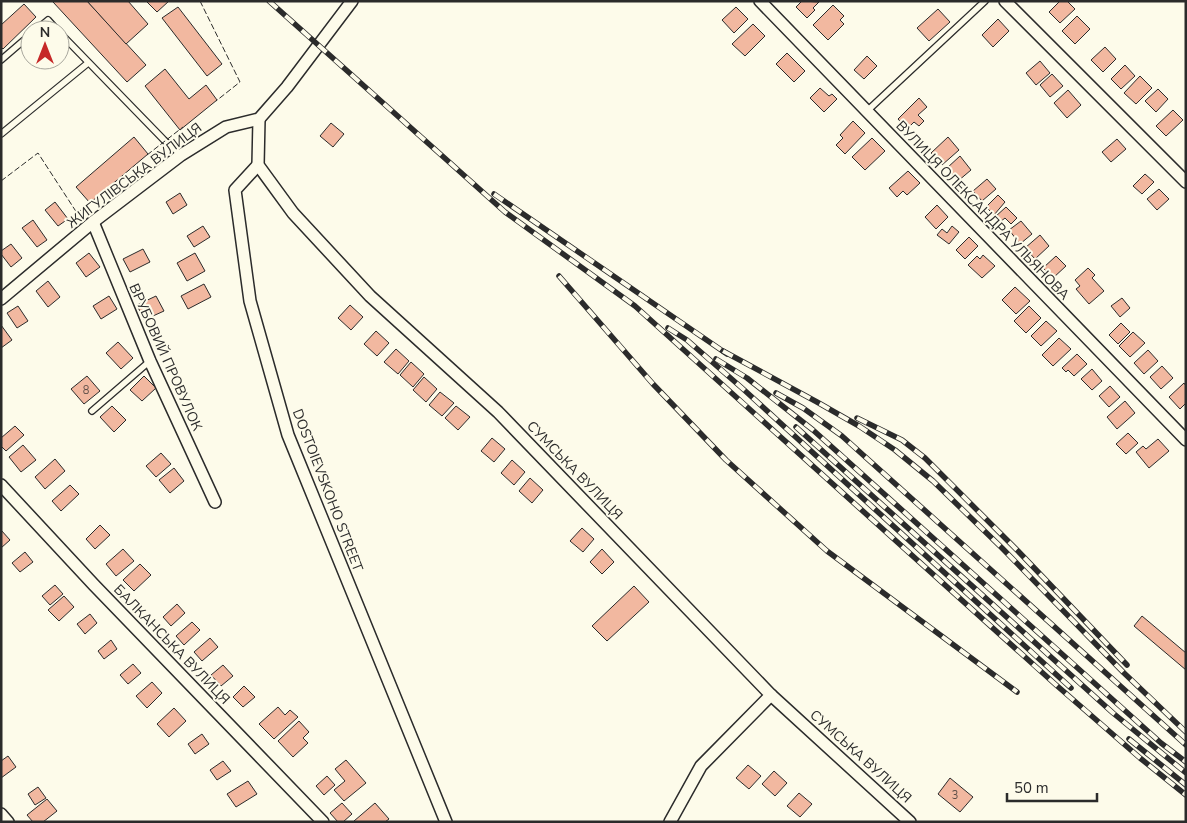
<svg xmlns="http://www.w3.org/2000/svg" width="1187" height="823" viewBox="0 0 1187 823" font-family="'Nunito Sans',sans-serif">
  <rect width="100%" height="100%" fill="#fdfbea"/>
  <g fill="#f2b8a0" stroke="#2b2b2b">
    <polygon points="54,1 87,1 146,65 127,82 53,2"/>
    <polygon points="87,1 128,1 148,24 126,44"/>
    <polygon points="146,1 169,1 157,12"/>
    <polygon points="802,1 819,2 813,8 815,10 807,18 796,7"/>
    <polygon points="1060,1 1067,1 1075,9 1060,23 1049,12"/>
    <polygon points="24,4 36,17 3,49 1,47 1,25"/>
    <polygon points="833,5 844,16 840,20 844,24 828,40 813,25"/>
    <polygon points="178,7 222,64 207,76 162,18"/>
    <polygon points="736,7 748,19 734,33 722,20"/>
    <polygon points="938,9 950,22 929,41 917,28"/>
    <polygon points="1077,16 1090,29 1075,44 1062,31"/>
    <polygon points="998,19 1009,31 993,47 982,35"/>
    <polygon points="753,24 765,36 745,56 732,44"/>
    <polygon points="1105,47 1116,59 1103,72 1091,60"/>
    <polygon points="787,53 805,71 794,82 776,64"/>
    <polygon points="867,56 877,66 864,79 854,70"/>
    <polygon points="1040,61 1050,73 1036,85 1026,73"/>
    <polygon points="1125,65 1135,76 1121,89 1111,79"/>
    <polygon points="165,69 189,99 206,85 217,100 180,130 145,86"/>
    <polygon points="1052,74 1063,86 1050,97 1040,85"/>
    <polygon points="1140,76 1152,88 1136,104 1124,93"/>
    <polygon points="820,88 829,96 832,94 837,99 824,112 810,98"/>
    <polygon points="1158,89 1168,99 1156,112 1145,101"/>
    <polygon points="1068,90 1081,105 1067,118 1054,103"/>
    <polygon points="919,98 927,107 918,115 924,121 919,126 914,122 907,129 898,119"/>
    <polygon points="1173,110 1183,120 1166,136 1156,126"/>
    <polygon points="853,121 865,133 845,154 836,145 843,138 840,135"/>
    <polygon points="331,123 344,134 333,147 320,136"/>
    <polygon points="134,137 148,154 90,203 76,187"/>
    <polygon points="948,137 959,150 942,165 931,153"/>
    <polygon points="872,138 885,151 865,170 852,157"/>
    <polygon points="1117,139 1126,149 1111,162 1102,152"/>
    <polygon points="960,156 971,170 958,181 947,168"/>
    <polygon points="908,171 920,183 907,195 903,191 897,197 889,188"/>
    <polygon points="1145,174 1154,182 1142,194 1133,186"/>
    <polygon points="987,179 996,189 982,201 973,191"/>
    <polygon points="1159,189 1169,199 1157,210 1147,199"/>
    <polygon points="180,193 187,205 173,214 166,202"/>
    <polygon points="998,195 1005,202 994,215 986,207"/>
    <polygon points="55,202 68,219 58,226 45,210"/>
    <polygon points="937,205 948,217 936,229 925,217"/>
    <polygon points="1006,207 1017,218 1011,224 1005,218 1000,222 995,217"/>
    <polygon points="33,220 47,240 37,247 22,228"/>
    <polygon points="1021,221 1032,234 1020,244 1009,230"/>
    <polygon points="203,226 210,237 194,247 187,236"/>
    <polygon points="952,226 959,232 949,244 937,235 942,229 947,233"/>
    <polygon points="1040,235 1049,246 1035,259 1025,248"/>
    <polygon points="969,237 978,246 965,259 956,250"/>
    <polygon points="11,244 22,258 11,267 1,254 1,251"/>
    <polygon points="143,249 150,262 130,272 123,259"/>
    <polygon points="89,253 100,267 86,277 76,263"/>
    <polygon points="195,253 205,271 187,281 177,263"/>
    <polygon points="983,255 995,266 982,278 968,265 977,256 980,259"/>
    <polygon points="1056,256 1066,266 1053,278 1043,268"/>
    <polygon points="1088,268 1095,275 1092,278 1104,291 1089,304 1076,289 1080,286 1075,280"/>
    <polygon points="48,281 60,297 48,307 36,291"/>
    <polygon points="204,284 211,297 188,309 181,296"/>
    <polygon points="1015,287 1030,301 1016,314 1002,300"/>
    <polygon points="109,296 117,309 101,319 93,306"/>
    <polygon points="156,296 164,311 144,320 137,305"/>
    <polygon points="1122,298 1130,308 1120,317 1111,306"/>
    <polygon points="350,305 363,317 351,330 338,318"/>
    <polygon points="18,306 28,321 17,328 7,313"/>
    <polygon points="1029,306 1041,318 1026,333 1014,321"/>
    <polygon points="1046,321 1057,331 1041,346 1031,336"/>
    <polygon points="1121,323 1130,332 1118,344 1109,335"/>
    <polygon points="1,325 12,340 1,348"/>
    <polygon points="376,331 389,343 377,356 364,344"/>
    <polygon points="1133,332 1145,343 1130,357 1119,346"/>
    <polygon points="1059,338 1071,349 1053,366 1042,355"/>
    <polygon points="118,342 133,358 121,369 106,353"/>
    <polygon points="396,349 409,361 398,374 384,362"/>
    <polygon points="1148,350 1158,361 1144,374 1134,363"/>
    <polygon points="1077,354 1087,364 1074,376 1068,370 1066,372 1062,368"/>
    <polygon points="411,362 424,374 413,387 400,375"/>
    <polygon points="1162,366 1173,378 1161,389 1150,377"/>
    <polygon points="1092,369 1102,381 1092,390 1081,379"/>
    <polygon points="87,376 100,391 84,404 71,389"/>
    <polygon points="144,376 156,388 142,401 130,390"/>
    <polygon points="424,377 437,389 426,402 413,390"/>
    <polygon points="1184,383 1186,386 1186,403 1180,409 1169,397"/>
    <polygon points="1110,386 1120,397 1109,407 1099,396"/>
    <polygon points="440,392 454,403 442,416 429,405"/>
    <polygon points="1125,401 1135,413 1117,429 1107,417"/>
    <polygon points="112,406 126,420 114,432 100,417"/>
    <polygon points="456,406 470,417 458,430 445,418"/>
    <polygon points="15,426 24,435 6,451 1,446 1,438"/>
    <polygon points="1128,433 1138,443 1126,454 1116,444"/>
    <polygon points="492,438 505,449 494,462 481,451"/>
    <polygon points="1158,439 1169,451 1149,468 1136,452 1143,446 1146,449"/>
    <polygon points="23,445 36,460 21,472 9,457"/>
    <polygon points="161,453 171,464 156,477 146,466"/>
    <polygon points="55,459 65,471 45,489 35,477"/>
    <polygon points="512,460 525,472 514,485 501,473"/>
    <polygon points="174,468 184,481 170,493 159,480"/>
    <polygon points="530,478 543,490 532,503 519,491"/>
    <polygon points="70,485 79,494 61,511 52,501"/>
    <polygon points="100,525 110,535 95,549 86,539"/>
    <polygon points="582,528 594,539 583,552 570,541"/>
    <polygon points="1,530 10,540 1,548"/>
    <polygon points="123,549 134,561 116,576 106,564"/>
    <polygon points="602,549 614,562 602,574 590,562"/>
    <polygon points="25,552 33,562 20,572 12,563"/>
    <polygon points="140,564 151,575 134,591 123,580"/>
    <polygon points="55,585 63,594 50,605 42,596"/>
    <polygon points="634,586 649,602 607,641 592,626"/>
    <polygon points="64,596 74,607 59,621 48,610"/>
    <polygon points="177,604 185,613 171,626 163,617"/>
    <polygon points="90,614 97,623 85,634 77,624"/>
    <polygon points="1142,616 1186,653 1186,670 1134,626"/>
    <polygon points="192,622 200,630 184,645 176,636"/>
    <polygon points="210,638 218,647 202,661 194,652"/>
    <polygon points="111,640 117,649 104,659 98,651"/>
    <polygon points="133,664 141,673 128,684 120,675"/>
    <polygon points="223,665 233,676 221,686 211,675"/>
    <polygon points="152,682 162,693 147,708 136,696"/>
    <polygon points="244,686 255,697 243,707 233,697"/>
    <polygon points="278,707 285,715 290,710 298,717 274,739 259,724"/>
    <polygon points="174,708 186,721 169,737 157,724"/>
    <polygon points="299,721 309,732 303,738 308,743 293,757 278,741"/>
    <polygon points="202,734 209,744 195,754 188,744"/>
    <polygon points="8,756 16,767 1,778 1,761"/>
    <polygon points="346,760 366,783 344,801 334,790 345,781 335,769"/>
    <polygon points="223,761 231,771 217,780 210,770"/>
    <polygon points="748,765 761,776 749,789 736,778"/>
    <polygon points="774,771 787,783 775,796 762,784"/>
    <polygon points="327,776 335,785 324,795 316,786"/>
    <polygon points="950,778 973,797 960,812 938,794"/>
    <polygon points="248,781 257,794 236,807 227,794"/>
    <polygon points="38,787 46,798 35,805 28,794"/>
    <polygon points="799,793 812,804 800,817 787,806"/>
    <polygon points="47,799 57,811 43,822 33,822 27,815"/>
    <polygon points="342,803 352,814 343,822 338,822 330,813"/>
    <polygon points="375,803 389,819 385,822 354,822 354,821"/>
  </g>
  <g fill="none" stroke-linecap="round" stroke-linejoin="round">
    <g stroke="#2b2b2b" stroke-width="8">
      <g id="lane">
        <polyline points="36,30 48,20 57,30"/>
        <polyline points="60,33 164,140 181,155"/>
        <polyline points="1,60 30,35"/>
        <polyline points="866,112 985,1"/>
        <polyline points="1,134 88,63"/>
        <polyline points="92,411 150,361"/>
      </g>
    </g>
    <g stroke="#2b2b2b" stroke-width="14">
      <g id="street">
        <polyline points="760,1 1186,440"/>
        <polyline points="1005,1 1186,182"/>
        <polyline points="259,119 258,165 293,213 370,296 498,412 771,695 910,822"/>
        <polyline points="258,165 235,190 250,301 288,435 446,822"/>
        <polyline points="93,222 150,361 215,502"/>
        <polyline points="1,299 93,222 181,155 226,127 259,119 287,87 352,1"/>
        <polyline points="1,485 94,585 323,822"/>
        <polyline points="1,814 8,822"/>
        <polyline points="670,822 701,766 771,695"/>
      </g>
    </g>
    <use href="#lane" stroke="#fdfbea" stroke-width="5.5"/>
    <use href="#street" stroke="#fdfbea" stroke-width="11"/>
    <g stroke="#2b2b2b" stroke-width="5.5">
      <g id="rail">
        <polyline points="269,1 505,212 635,306 1055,684 1140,758 1186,795"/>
        <polyline points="494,194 727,354"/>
        <polyline points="559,276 653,384 726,460 827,551 1017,692"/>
        <polyline points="668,328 687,340 742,388 1071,688"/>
        <polyline points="723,351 817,402 859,426 895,450 933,481 1002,548 1124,673 1186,732"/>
        <polyline points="716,359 747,378 813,430 1161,743 1186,762"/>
        <polyline points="776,393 803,408 842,436 1186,745"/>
        <polyline points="857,418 902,440 925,458 1018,551 1127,665"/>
        <polyline points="796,427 1113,713 1186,773"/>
        <polyline points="1129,739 1186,785"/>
      </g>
    </g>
    <use href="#rail" stroke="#fdfbea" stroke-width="4" stroke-dasharray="11" stroke-linecap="butt"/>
    <g stroke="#2b2b2b" stroke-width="1" stroke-dasharray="6 2.5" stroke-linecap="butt">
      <polyline points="200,1 240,82 216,101"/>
      <polyline points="147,155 183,127"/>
      <polyline points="1,181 38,153 77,213 92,202"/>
    </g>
  </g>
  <g text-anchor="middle" stroke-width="4" stroke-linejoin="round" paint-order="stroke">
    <g font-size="11" fill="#5d4e48">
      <text x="86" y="394">8</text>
      <text x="955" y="799">3</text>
    </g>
    <g font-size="14" fill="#2b2b2b" stroke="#fdfbea">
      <text transform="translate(134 175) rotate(-37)" y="5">ЖИГУЛІВСЬКА ВУЛИЦЯ</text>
      <text transform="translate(983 210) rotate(46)" y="5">ВУЛИЦЯ ОЛЕКСАНДРА УЛЬЯНОВА</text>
      <text transform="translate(166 357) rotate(66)" y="5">ВРУБОВИЙ ПРОВУЛОК</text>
      <text transform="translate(575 470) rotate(46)" y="5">СУМСЬКА ВУЛИЦЯ</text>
      <text transform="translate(328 490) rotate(69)" y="5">DOSTOIEVSKOHO STREET</text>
      <text transform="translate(172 644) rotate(46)" y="5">БАЛКАНСЬКА ВУЛИЦЯ</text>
      <text transform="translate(861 756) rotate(42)" y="5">СУМСЬКА ВУЛИЦЯ</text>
    </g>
  </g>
  <rect width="1187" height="823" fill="none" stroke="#2b2b2b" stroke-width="5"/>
  <g transform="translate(45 45)"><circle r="24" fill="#fdfbea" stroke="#a9a89e"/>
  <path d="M0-4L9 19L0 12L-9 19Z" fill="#c62828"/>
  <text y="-8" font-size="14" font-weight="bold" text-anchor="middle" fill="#2b2b2b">N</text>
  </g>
  <path d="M1007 793v8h90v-8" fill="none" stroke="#2b2b2b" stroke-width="2.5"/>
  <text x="1014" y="793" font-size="15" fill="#2b2b2b" stroke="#fdfbea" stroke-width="4" paint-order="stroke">50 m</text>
</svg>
